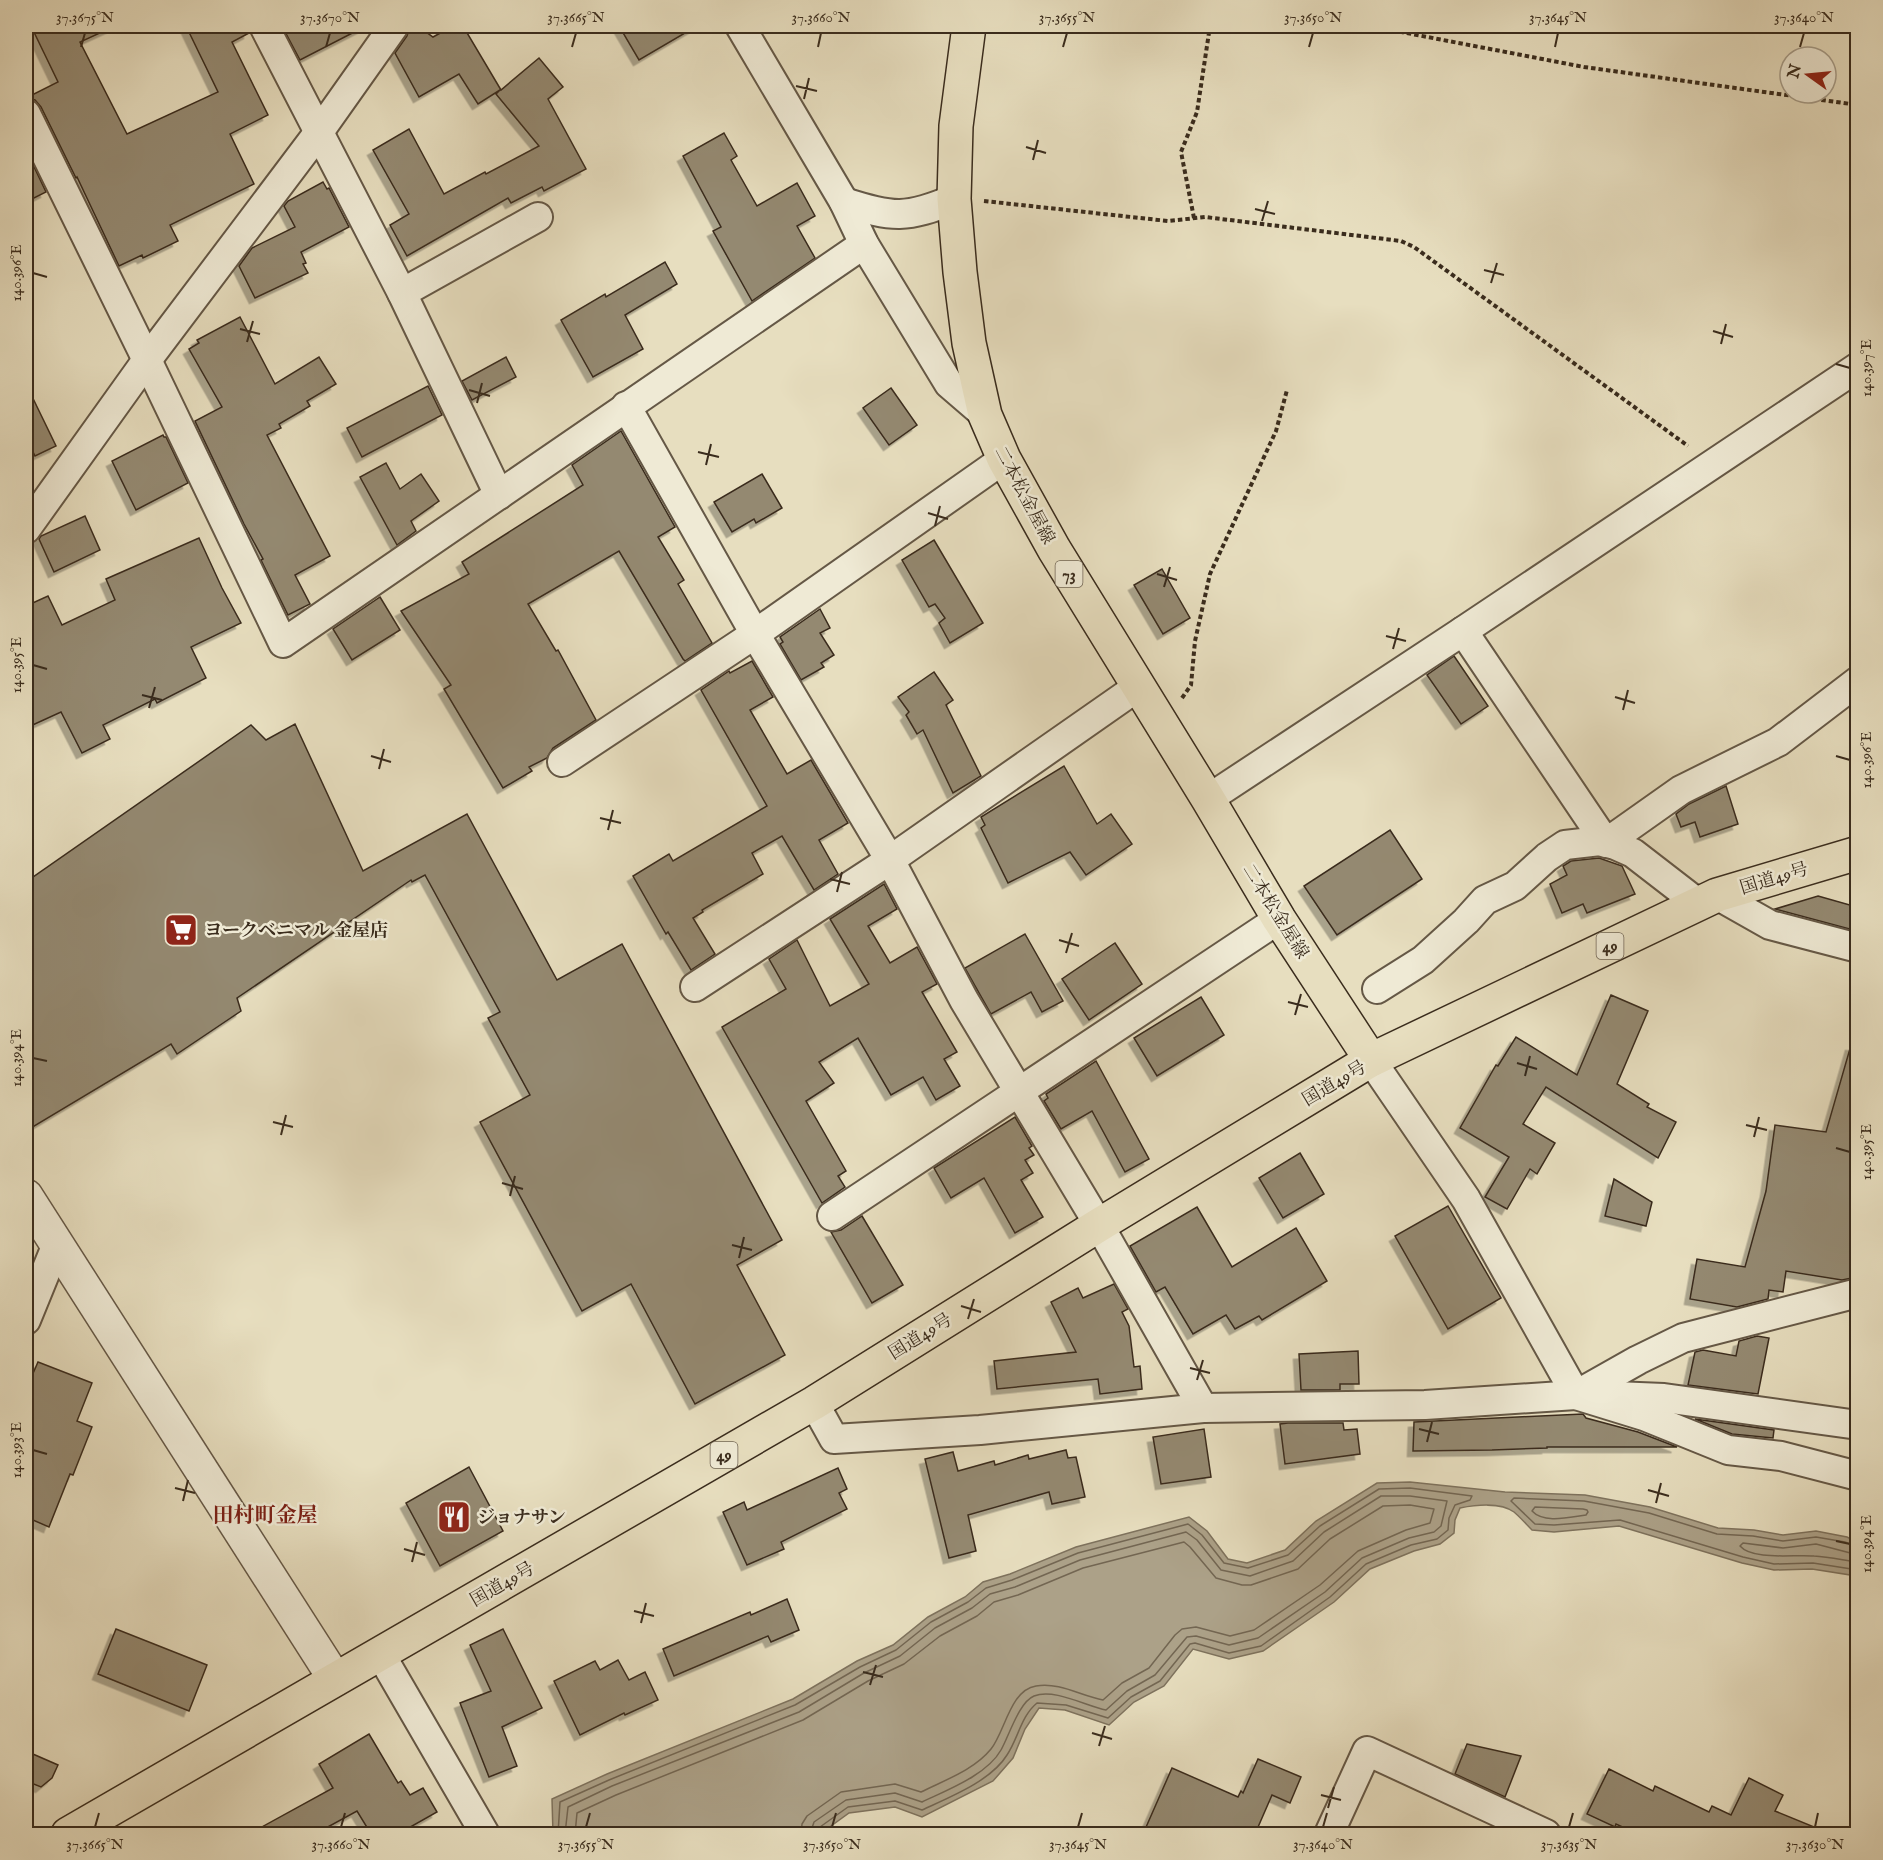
<svg xmlns="http://www.w3.org/2000/svg" width="1883" height="1860" viewBox="0 0 1883 1860" font-family="'IM FELL English','Noto Serif JP',serif">
  <defs>
    <filter id="shadow"><feDropShadow dx="-5.5" dy="5.5" stdDeviation="0" flood-color="#0004"/></filter>
  </defs>
  <rect width="100%" height="100%" fill="#e7debf"/>
  <filter id="stains"><feTurbulence type="fractalNoise" baseFrequency=".00333" numOctaves="4"/><feColorMatrix values="0 0 0 0 .2 0 0 0 0 .09 0 0 0 0 .02 0 0 0 .5 -.17"/></filter>
  <radialGradient id="worn" r=".72"><stop offset=".6" stop-color="#630" stop-opacity="0"/><stop offset="1" stop-color="#630" stop-opacity=".3"/></radialGradient>
  <path fill="#aca188" stroke="#7e725d" stroke-width="1.5" d="M 1410,1482 L 1505,1492 L 1585,1495 L 1650,1507 L 1718,1528 L 1754,1530 L 1783,1535 L 1816,1531 L 1847,1537 L 1857,1542 L 1857,1576 L 1812,1569 L 1774,1570 L 1742,1563 L 1619,1526 L 1554,1532 L 1532,1530 C 1526,1524 1520,1517 1514,1512 C 1501,1502 1475,1505 1460,1508 L 1455,1520 L 1454,1533 L 1440,1544 L 1414,1551 L 1370,1569 L 1334,1602 L 1263,1651 L 1229,1659 L 1193,1649 L 1164,1686 L 1134,1702 L 1109,1725 L 1065,1710 L 1039,1708 L 1025,1729 L 1013,1758 L 993,1781 L 922,1817 L 895,1807 L 849,1813 L 820,1834 L 553,1834 L 552,1799 L 607,1774 L 793,1699 L 857,1661 L 893,1645 L 928,1617 L 965,1597 L 983,1582 L 1010,1574 L 1076,1547 L 1189,1517 L 1207,1531 L 1228,1559 L 1247,1563 L 1285,1550 L 1316,1521 L 1377,1483 Z"/>
  <g fill="none" stroke-linecap="round" stroke-linejoin="round">
    <g stroke="#736652" stroke-width="1.5">
      <path d="M 1535,1507 L 1583,1509 L 1587,1510 L 1588,1512 L 1586,1515 C 1570,1517 1544,1524 1532,1511 Z"/>
      <polyline points="1858,1547 1845,1542 1816,1537 1783,1541 1753,1536 1717,1534 1649,1513 1584,1501 1514,1498 1511,1501 1535,1524 1554,1525 1620,1520 1743,1557 1774,1564 1813,1563 1858,1570"/>
      <path d="M 1858,1555 L 1816,1544 L 1783,1548 L 1743,1543 L 1740,1546 C 1753,1561 1796,1554 1814,1556 C 1829,1557 1843,1560 1858,1562"/>
      <path d="M 558,1834 L 560,1802 L 609,1780 L 795,1705 L 860,1667 L 896,1650 L 931,1622 L 968,1602 L 986,1588 L 1012,1580 L 1078,1553 L 1188,1524 L 1202,1535 L 1224,1563 L 1248,1568 L 1288,1555 L 1320,1526 L 1379,1489 L 1410,1488 L 1472,1496 L 1470,1500 L 1455,1505 L 1449,1518 L 1448,1530 L 1437,1539 L 1411,1545 L 1366,1564 L 1330,1597 L 1261,1646 L 1229,1653 L 1195,1643 L 1190,1644 L 1160,1681 L 1131,1697 L 1108,1718 L 1066,1705 L 1037,1703 C 1021,1716 1018,1739 1007,1755 C 991,1781 950,1797 922,1810 L 895,1801 L 848,1807 L 820,1827 L 817,1834"/>
      <path d="M 565,1834 L 568,1807 L 612,1786 L 799,1712 L 864,1673 L 900,1656 L 935,1628 L 972,1608 L 990,1594 L 1015,1587 L 1080,1560 L 1186,1532 L 1197,1540 L 1221,1570 L 1250,1576 L 1293,1561 L 1324,1532 L 1381,1496 L 1410,1496 L 1447,1501 L 1441,1526 L 1434,1532 L 1409,1538 L 1362,1558 L 1325,1592 L 1258,1638 L 1229,1645 L 1196,1636 L 1187,1637 L 1155,1675 L 1127,1691 L 1106,1710 C 1086,1706 1054,1688 1034,1696 C 1019,1702 1009,1736 1001,1750 C 987,1775 947,1790 922,1802 L 895,1793 L 846,1800 L 814,1822 L 810,1834"/>
      <path d="M 575,1834 L 577,1813 L 616,1795 L 803,1720 L 868,1681 L 904,1664 L 940,1636 L 977,1616 L 994,1602 L 1018,1595 L 1083,1568 L 1184,1542 L 1190,1547 L 1216,1578 L 1242,1585 L 1251,1585 L 1298,1569 L 1330,1539 L 1383,1506 L 1410,1505 L 1434,1509 L 1430,1523 L 1406,1530 L 1358,1551 L 1320,1585 L 1254,1630 L 1230,1636 L 1196,1627 L 1182,1629 L 1175,1635 L 1149,1668 L 1122,1683 L 1103,1700 C 1081,1696 1060,1682 1036,1686 C 1010,1690 1005,1732 991,1749 C 974,1770 945,1780 921,1792 L 895,1784 L 841,1792 L 807,1816 L 802,1824 L 801,1834"/>
    </g>
  </g>
  <g fill="#948971" stroke="#3a2c1d" stroke-width="1.5" filter="url(#shadow)">
    <polygon points="31,26 115,26 80,42 127,134 218,92 186,26 248,26 249,33 232,42 268,115 230,134 254,184 170,225 178,241 143,258 142,255 119,266 77,177 76,178 41,107 35,100 26,98 58,82"/>
    <polygon points="282,26 366,26 300,60"/>
    <polygon points="410,26 418,26 433,37 453,26 463,26 501,90 539,58 563,87 548,99 586,169 544,191 542,187 511,203 508,198 407,256 390,225 409,214 373,150 409,129 444,194 485,172 486,174 539,146 496,94 500,90 478,104 459,74 419,97 395,53 407,36"/>
    <polygon points="619,26 697,26 639,60"/>
    <polygon points="724,133 737,156 731,160 757,206 797,183 815,216 797,226 815,258 752,301 713,231 721,227 683,156"/>
    <polygon points="26,150 46,192 26,202"/>
    <polygon points="323,182 327,189 329,188 349,227 301,252 306,263 303,264 308,273 255,298 239,266 252,248 295,227 284,206 288,201"/>
    <polygon points="665,262 677,284 625,315 643,349 593,377 561,320 605,294 606,297"/>
    <polygon points="240,317 275,384 319,357 336,384 307,401 310,406 279,424 281,428 267,435 330,556 295,575 310,604 288,615 261,560 263,559 244,524 195,421 222,407 189,349 199,343 197,340"/>
    <polygon points="506,357 516,377 472,400 462,381"/>
    <polygon points="26,384 56,446 35,456 26,437"/>
    <polygon points="428,386 442,415 362,457 347,428"/>
    <polygon points="891,388 917,425 889,445 863,408"/>
    <polygon points="621,431 675,527 658,537 684,580 678,584 712,643 685,661 683,659 619,551 528,604 556,651 558,650 596,720 553,748 547,758 529,767 532,771 503,788 444,689 451,685 401,611 469,574 462,562 583,485 572,465"/>
    <polygon points="163,435 164,437 166,437 188,483 136,510 112,461"/>
    <polygon points="386,463 400,489 421,474 439,501 411,521 416,531 397,545 360,477"/>
    <polygon points="762,474 782,508 756,523 754,519 732,532 714,502"/>
    <polygon points="85,516 100,550 54,572 39,539 41,536"/>
    <polygon points="199,538 222,588 241,623 191,647 206,678 157,703 155,699 103,725 110,739 82,753 61,712 26,728 26,606 48,596 62,625 115,600 106,579"/>
    <polygon points="934,540 983,623 950,643 939,623 945,618 935,604 929,607 902,560"/>
    <polygon points="1162,569 1190,618 1163,634 1134,585"/>
    <polygon points="380,597 400,630 352,660 333,629"/>
    <polygon points="820,609 830,628 820,633 834,655 821,663 824,667 801,680 780,644 783,642 780,637"/>
    <polygon points="1454,656 1488,706 1461,724 1427,675"/>
    <polygon points="752,661 773,697 750,710 787,774 811,760 848,823 819,840 838,874 814,890 782,836 752,853 763,874 702,910 703,912 693,918 715,954 691,970 668,932 666,934 633,876 669,854 673,861 767,806 701,690 729,671 730,673"/>
    <polygon points="934,672 953,700 946,705 981,776 953,793 923,730 917,734 906,715 909,712 898,697"/>
    <polygon points="295,724 363,871 467,814 557,980 622,944 782,1240 737,1265 785,1355 695,1404 631,1284 582,1311 480,1122 530,1095 488,1018 500,1012 425,875 412,882 411,880 237,998 241,1011 177,1054 171,1044 26,1131 26,882 251,725 266,740"/>
    <polygon points="1064,766 1097,824 1111,814 1132,844 1086,875 1070,852 1008,883 981,828 985,825 981,817"/>
    <polygon points="1726,786 1738,824 1700,837 1695,822 1681,827 1676,814 1689,804"/>
    <polygon points="1390,830 1422,879 1337,935 1304,886"/>
    <polygon points="1599,858 1622,866 1635,894 1587,913 1583,904 1562,913 1550,884 1567,875 1563,866 1571,861"/>
    <polygon points="884,884 897,909 868,926 890,963 917,947 937,984 922,992 957,1052 944,1059 960,1086 936,1100 923,1077 891,1095 858,1038 819,1062 834,1083 806,1101 846,1171 838,1176 845,1187 822,1203 722,1027 786,989 769,959 797,940 830,1006 869,984 830,919"/>
    <polygon points="1818,896 1857,907 1857,931 1775,909"/>
    <polygon points="1025,934 1063,1001 1042,1012 1031,992 991,1014 965,968"/>
    <polygon points="1115,943 1142,984 1089,1020 1062,979"/>
    <polygon points="1611,995 1648,1011 1617,1084 1649,1104 1647,1107 1676,1122 1658,1158 1546,1087 1523,1124 1555,1143 1537,1174 1530,1169 1507,1209 1485,1197 1509,1157 1460,1128 1496,1065 1498,1066 1516,1037 1577,1075"/>
    <polygon points="1201,997 1224,1035 1157,1076 1134,1038"/>
    <polygon points="1851,1045 1857,1046 1857,1240 1852,1278 1842,1280 1786,1271 1783,1292 1769,1290 1768,1299 1737,1307 1690,1299 1697,1259 1745,1267 1766,1191 1775,1125 1826,1132"/>
    <polygon points="1096,1061 1149,1159 1125,1172 1092,1111 1061,1129 1044,1101 1048,1098 1046,1094"/>
    <polygon points="1015,1117 1032,1146 1029,1148 1034,1155 1025,1160 1033,1173 1021,1180 1043,1217 1015,1233 984,1178 951,1198 934,1168"/>
    <polygon points="1300,1153 1324,1194 1283,1218 1259,1178"/>
    <polygon points="1614,1179 1652,1202 1646,1226 1605,1216"/>
    <polygon points="1448,1206 1501,1298 1448,1329 1395,1236"/>
    <polygon points="1197,1207 1232,1267 1296,1228 1327,1281 1262,1320 1259,1316 1235,1329 1226,1315 1193,1334 1165,1287 1156,1292 1130,1246"/>
    <polygon points="862,1216 903,1285 872,1303 831,1232 841,1230"/>
    <polygon points="1114,1284 1128,1309 1122,1312 1129,1326 1134,1367 1140,1366 1142,1389 1100,1394 1098,1379 997,1389 994,1361 1076,1352 1051,1302 1078,1288 1083,1298"/>
    <polygon points="1757,1336 1769,1338 1758,1394 1688,1385 1695,1352 1703,1350 1736,1356 1739,1341"/>
    <polygon points="1358,1351 1359,1384 1340,1384 1340,1390 1301,1390 1299,1354"/>
    <polygon points="38,1362 92,1383 77,1421 92,1427 73,1475 70,1474 49,1527 26,1517 26,1376 31,1378"/>
    <polygon points="1583,1414 1586,1418 1638,1432 1677,1447 1547,1447 1547,1448 1492,1450 1413,1451 1414,1422"/>
    <polygon points="1695,1419 1774,1430 1773,1438 1732,1434"/>
    <polygon points="1288,1423 1343,1423 1344,1430 1357,1429 1360,1454 1285,1464 1280,1424"/>
    <polygon points="1204,1429 1211,1477 1161,1484 1153,1437"/>
    <polygon points="1066,1450 1068,1458 1076,1457 1085,1497 1052,1504 1049,1492 968,1515 976,1551 949,1558 925,1459 953,1452 958,1471 994,1461 995,1465 1028,1455 1029,1459"/>
    <polygon points="469,1467 503,1531 440,1566 406,1503"/>
    <polygon points="838,1468 847,1489 839,1493 847,1509 781,1542 784,1549 747,1565 723,1512 744,1502 747,1510"/>
    <polygon points="787,1599 799,1630 771,1642 768,1636 674,1676 663,1649 750,1612 751,1615"/>
    <polygon points="116,1629 207,1665 189,1711 98,1674"/>
    <polygon points="503,1629 542,1708 502,1727 517,1766 489,1777 460,1703 491,1691 470,1645"/>
    <polygon points="618,1660 629,1680 645,1672 658,1700 625,1715 624,1713 580,1735 554,1681 595,1661 600,1670"/>
    <polygon points="369,1734 398,1783 401,1781 410,1795 423,1788 437,1812 398,1834 371,1834 357,1811 315,1834 249,1834 333,1788 319,1764"/>
    <polygon points="1467,1744 1521,1756 1505,1797 1455,1774"/>
    <polygon points="26,1751 58,1765 52,1778 41,1787 26,1781"/>
    <polygon points="1258,1759 1301,1777 1290,1803 1272,1795 1255,1834 1143,1834 1172,1768 1238,1797 1241,1791 1243,1793"/>
    <polygon points="1609,1769 1653,1791 1655,1786 1709,1812 1712,1806 1731,1815 1749,1778 1783,1795 1775,1811 1831,1834 1638,1834 1616,1824 1615,1827 1587,1814"/>
  </g>
  <g fill="none" stroke-linecap="round" stroke-linejoin="round">
    <g stroke="#655846" stroke-width="32">
      <g id="minor">
        <polyline points="264,26 402,293 499,495"/>
        <polyline points="740,26 844,202 864,244 949,384 985,415"/>
        <polyline points="26,114 147,360 283,643 864,244"/>
        <path d="M 844,202 C 893,218 907,219 954,199"/>
        <polyline points="402,293 538,217"/>
        <polyline points="626,406 755,634 890,860 964,1000 1099,1225 1203,1408"/>
        <polyline points="26,529 147,360 319,132 394,26"/>
        <polyline points="1463,631 1606,843 1681,790 1778,742 1858,681"/>
        <polyline points="562,762 755,634 1004,459"/>
        <polyline points="1208,799 1463,631 1858,367"/>
        <polyline points="1717,895 1770,925 1858,948"/>
        <polyline points="695,987 890,860 1139,686"/>
        <polyline points="1377,989 1423,960 1466,921 1485,900 1515,886 1547,857 1565,845 1600,841 1615,845 1633,853 1699,904"/>
        <polyline points="1371,1060 1466,1199 1576,1395 1644,1416 1728,1450 1781,1456 1858,1476"/>
        <polyline points="832,1216 1279,919"/>
        <polyline points="26,1320 57,1244"/>
        <polyline points="1614,1396 1664,1398 1858,1425"/>
        <polyline points="814,1403 834,1439 980,1430 1203,1408 1425,1405 1576,1395 1638,1360 1683,1338 1858,1293"/>
        <polyline points="381,1655 485,1834"/>
        <polyline points="1329,1834 1367,1751 1546,1834"/>
      </g>
    </g>
    <g stroke="#655846" stroke-width="36">
      <polyline id="tertiary" points="26,1196 335,1679"/>
    </g>
    <g stroke="#3a2c1d" stroke-width="36">
      <polyline id="primary" points="969,26 956,126 954,199 960,272 969,343 985,415 1004,459 1054,549 1208,799 1279,919 1371,1060"/>
    </g>
    <g stroke="#3a2c1d" stroke-width="36">
      <polyline id="trunk" points="68,1834 814,1403 1099,1225 1371,1060 1717,895 1858,853"/>
    </g>
    <g stroke="#3a2c1d" stroke-width="4" stroke-dasharray="4.5 3" stroke-linecap="butt">
      <polyline points="1370,26 1584,67 1858,105"/>
      <polyline points="984,201 1168,221 1205,217 1401,241 1414,247 1688,446"/>
      <polyline points="1194,218 1181,152 1197,112 1210,26"/>
      <polyline points="1182,698 1191,685 1195,641 1210,574 1276,431 1287,390"/>
    </g>
    <use href="#minor" stroke="#efead5" stroke-width="28"/>
    <use href="#tertiary" stroke="#efead5" stroke-width="33"/>
    <use href="#primary" stroke="#e7debf" stroke-width="33"/>
    <use href="#trunk" stroke="#e7debf" stroke-width="33"/>
  </g>
  <path fill="none" stroke="#3a2c1d" stroke-width="2" d="M 81,47 L 85,33M 326,47 L 330,33M 572,47 L 576,33M 818,47 L 821,33M 1063,47 L 1067,33M 1309,47 L 1313,33M 1555,47 L 1558,33M 1800,47 L 1804,33M 796,86 L 817,91M 804,99 L 809,78M 1026,147 L 1046,153M 1033,160 L 1038,140M 1255,209 L 1275,214M 1262,221 L 1268,201M 1484,270 L 1504,275M 33,273 L 47,277M 1491,283 L 1497,263M 240,329 L 260,334M 1713,331 L 1733,337M 247,342 L 253,321M 1721,344 L 1726,324M 1836,364 L 1850,368M 469,390 L 490,396M 477,403 L 482,383M 698,452 L 719,457M 706,465 L 711,444M 928,513 L 948,519M 935,526 L 940,506M 1157,574 L 1177,580M 1164,587 L 1170,567M 1386,636 L 1406,641M 1393,649 L 1399,628M 33,665 L 47,669M 142,695 L 162,700M 1615,697 L 1635,703M 149,708 L 155,687M 1623,710 L 1628,690M 371,756 L 391,762M 1836,756 L 1850,760M 379,769 L 384,749M 600,818 L 621,823M 608,830 L 613,810M 830,879 L 850,884M 837,892 L 842,872M 1059,940 L 1079,946M 1066,953 L 1072,933M 1288,1002 L 1308,1007M 1295,1015 L 1301,994M 33,1058 L 47,1061M 1517,1063 L 1537,1069M 1525,1076 L 1530,1056M 273,1122 L 293,1127M 1746,1125 L 1767,1130M 281,1135 L 286,1115M 1754,1137 L 1759,1117M 1836,1148 L 1850,1152M 502,1183 L 523,1189M 510,1196 L 515,1176M 732,1245 L 752,1250M 739,1258 L 744,1237M 961,1306 L 981,1312M 968,1319 L 974,1299M 1190,1368 L 1210,1373M 1197,1380 L 1203,1360M 1419,1429 L 1439,1434M 1427,1442 L 1432,1422M 33,1450 L 47,1454M 175,1488 L 195,1493M 1648,1490 L 1669,1496M 183,1501 L 188,1480M 1656,1503 L 1661,1483M 1836,1541 L 1850,1544M 404,1549 L 425,1555M 412,1562 L 417,1542M 634,1611 L 654,1616M 641,1623 L 646,1603M 863,1672 L 883,1677M 870,1685 L 876,1665M 1092,1733 L 1112,1739M 1099,1746 L 1105,1726M 1321,1795 L 1341,1800M 1328,1808 L 1334,1787M 95,1827 L 99,1813M 341,1827 L 345,1813M 586,1827 L 590,1813M 832,1827 L 836,1813M 1078,1827 L 1082,1813M 1323,1827 L 1327,1813M 1569,1827 L 1573,1813M 1815,1827 L 1818,1813"/>
  <defs>
    <g id="supermarket-square" transform="scale(1.725)"><rect x="-9" y="-9" width="18" height="18" rx="4" fill="#8f2418" stroke="#efead5"/><path d="M-6-5.5h2.5l.6 2H6L4.5 2H-2.5L-4.4-4H-6ZM-1.5 3.2a1.3 1.3 0 1 0 .1 0ZM3 3.2a1.3 1.3 0 1 0 .1 0Z" fill="#fff"/></g>
    <g id="restaurant-square" transform="scale(1.725)"><rect x="-9" y="-9" width="18" height="18" rx="4" fill="#8f2418" stroke="#efead5"/><path d="M-5-6h1v4h1v-4h1v4h1v-4h1v5L-1.5 .5V6h-2V.5L-5-1ZM5-6V6H3V1.5H1.5Q1.5-4 5-6Z" fill="#fff"/></g>
  </defs>
  <g fill-rule="evenodd">
    <use href="#supermarket-square" x="181" y="930"/>
    <use href="#restaurant-square" x="454" y="1517"/>
  </g>
  <g text-anchor="middle" stroke-width="5" stroke-linejoin="round" paint-order="stroke">
    <g fill="#efead5" stroke="#706554" stroke-width="1.5">
      <rect x="1055.5" y="561" width="27" height="26" rx="4.5"/>
      <rect x="1596.5" y="933" width="27" height="26" rx="4.5"/>
      <rect x="710.5" y="1442" width="27" height="26" rx="4.5"/>
    </g>
    <g font-size="16" font-weight="bold" fill="#3a2c1d">
      <text x="1069" y="580">73</text>
      <text x="1610" y="952">49</text>
      <text x="724" y="1461">49</text>
    </g>
    <g font-size="18" fill="#3a2c1d" stroke="#efead5">
      <text transform="translate(1025 495) rotate(62)" y="6">二本松金屋線</text>
      <text transform="translate(1774 878) rotate(-17)" y="6">国道49号</text>
      <text transform="translate(1276 911) rotate(58)" y="6">二本松金屋線</text>
      <text transform="translate(1334 1083) rotate(-31)" y="6">国道49号</text>
      <text transform="translate(920 1336) rotate(-32)" y="6">国道49号</text>
      <text transform="translate(502 1584) rotate(-30)" y="6">国道49号</text>
    </g>
    <g font-size="18" font-weight="bold" fill="#3a2c1d" stroke="#efead5" text-anchor="start">
      <text x="204" y="936">ヨークベニマル 金屋店</text>
      <text x="477" y="1523">ジョナサン</text>
    </g>
    <g font-size="21" font-weight="bold" fill="#7a1f14" stroke="#efead5">
      <text x="265" y="1522">田村町金屋</text>
    </g>
  </g>
  <rect width="1883" height="1860" fill="none" stroke="#e7debf" stroke-width="66"/>
  <g transform="translate(1808 75) rotate(285)"><circle r="28" fill="#efead5" stroke="#a79e8b" stroke-width="1.5"/>
  <path d="M0-4.5L10 22L0 15L-10 22Z" fill="#8f2418"/>
  <text y="-9" font-size="16" font-weight="bold" text-anchor="middle" fill="#3a2c1d">N</text>
  </g>
  <rect x="33" y="33" width="1817" height="1794" fill="none" stroke="#3a2c1d" stroke-width="2"/>
  <g font-size="15" text-anchor="middle" fill="#3a2c1d">
    <text x="85" y="22">37.3675°N</text>
    <text x="330" y="22">37.3670°N</text>
    <text x="576" y="22">37.3665°N</text>
    <text x="821" y="22">37.3660°N</text>
    <text x="1067" y="22">37.3655°N</text>
    <text x="1313" y="22">37.3650°N</text>
    <text x="1558" y="22">37.3645°N</text>
    <text x="1804" y="22">37.3640°N</text>
    <text transform="translate(16 273) rotate(-90)" y="5">140.396°E</text>
    <text transform="translate(1866 368) rotate(-90)" y="5">140.397°E</text>
    <text transform="translate(16 665) rotate(-90)" y="5">140.395°E</text>
    <text transform="translate(1866 760) rotate(-90)" y="5">140.396°E</text>
    <text transform="translate(16 1058) rotate(-90)" y="5">140.394°E</text>
    <text transform="translate(1866 1152) rotate(-90)" y="5">140.395°E</text>
    <text transform="translate(16 1450) rotate(-90)" y="5">140.393°E</text>
    <text transform="translate(1866 1544) rotate(-90)" y="5">140.394°E</text>
    <text x="95" y="1849">37.3665°N</text>
    <text x="341" y="1849">37.3660°N</text>
    <text x="586" y="1849">37.3655°N</text>
    <text x="832" y="1849">37.3650°N</text>
    <text x="1078" y="1849">37.3645°N</text>
    <text x="1323" y="1849">37.3640°N</text>
    <text x="1569" y="1849">37.3635°N</text>
    <text x="1815" y="1849">37.3630°N</text>
  </g>
  <rect width="100%" height="100%" filter="url(#stains)"/>
  <rect width="100%" height="100%" fill="url(#worn)"/>
</svg>
